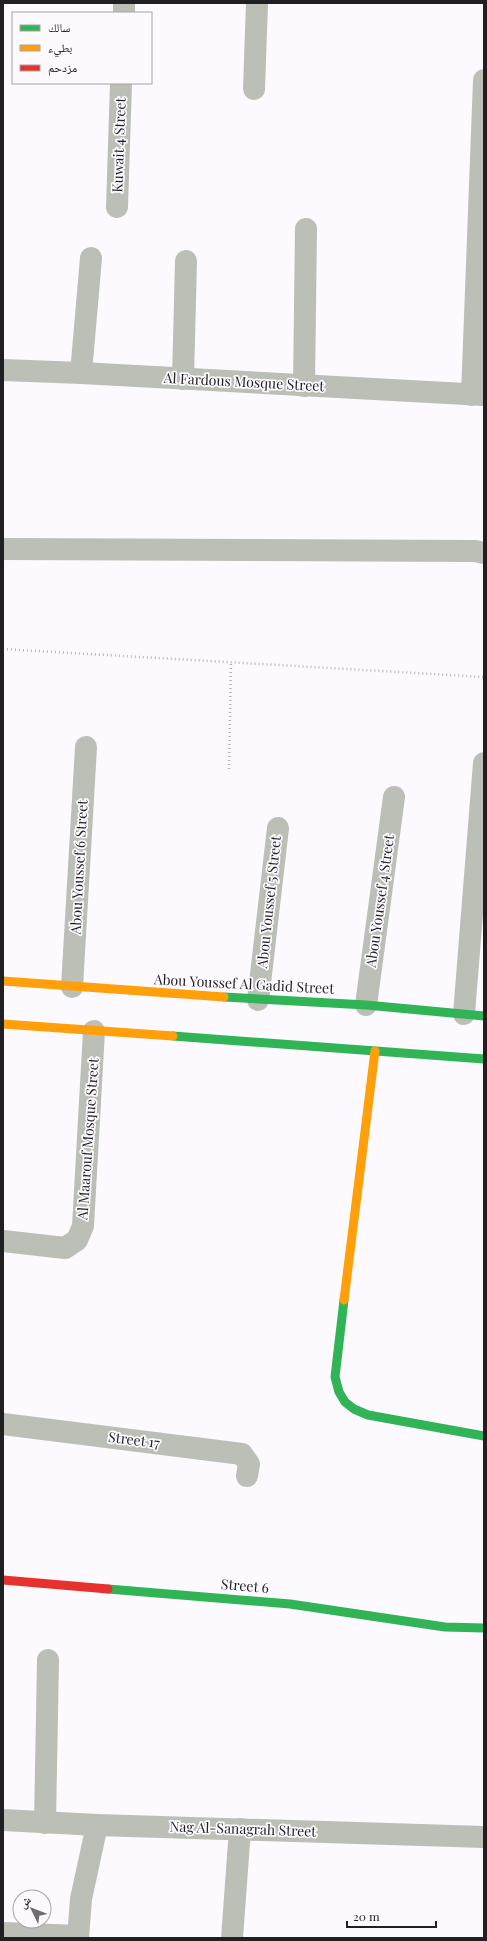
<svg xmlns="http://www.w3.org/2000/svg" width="487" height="1941" viewBox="0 0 487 1941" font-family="'Playfair Display','Noto Naskh Arabic',serif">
  <rect width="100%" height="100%" fill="#fcfafe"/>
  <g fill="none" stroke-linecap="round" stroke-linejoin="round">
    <g stroke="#b4b5b0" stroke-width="2.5" stroke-dasharray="1 3" stroke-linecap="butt">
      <polyline points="3,649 484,677"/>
      <polyline points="229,769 231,662"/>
    </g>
    <g stroke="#bcbfb5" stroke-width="22">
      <polyline points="124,13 124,3"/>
      <polyline points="254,89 257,3"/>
      <polyline points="117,207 121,83"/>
      <polyline points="3,370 81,373 484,395"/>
      <polyline points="81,373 91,258"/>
      <polyline points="183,379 186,261"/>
      <polyline points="304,386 306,229"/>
      <polyline points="472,395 484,80"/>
      <polyline points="3,549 475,551 484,553"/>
      <polyline points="72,987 86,747"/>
      <polyline points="258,1000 278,828"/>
      <polyline points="366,1005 394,797"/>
      <polyline points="464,1014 484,763"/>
      <polyline points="3,1241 65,1248 77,1240 83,1226 94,1031"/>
      <polyline points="3,1424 242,1454 249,1464 247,1476"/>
      <polyline points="3,1820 97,1825 484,1837"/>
      <polyline points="45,1823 48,1660"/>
      <polyline points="3,1933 78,1936"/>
      <polyline points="78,1938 81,1899 97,1825"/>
      <polyline points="232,1938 240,1829"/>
    </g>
    <g stroke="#30b455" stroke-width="9">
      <polyline points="224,997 366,1005 484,1016"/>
      <polyline points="173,1036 484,1059"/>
      <polyline points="344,1300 335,1377 339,1392 345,1402 354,1409 368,1415 484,1436"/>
      <polyline points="108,1589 290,1604 445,1627 484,1628"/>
    </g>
    <g stroke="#ff9f0a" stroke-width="9">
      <polyline points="3,981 224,997"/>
      <polyline points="3,1024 173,1036"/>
      <polyline points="344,1300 375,1051"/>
    </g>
    <polyline stroke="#e5322d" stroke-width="9" points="3,1580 108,1589"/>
  </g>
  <g text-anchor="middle" stroke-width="3.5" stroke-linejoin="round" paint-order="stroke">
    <g font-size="14" fill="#201f22" stroke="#fcf9ff">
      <text transform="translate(119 145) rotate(-88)" y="5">Kuwait 4 Street</text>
      <text transform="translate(244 382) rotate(3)" y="5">Al Fardous Mosque Street</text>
      <text transform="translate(79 867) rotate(-87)" y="5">Abou Youssef 6 Street</text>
      <text transform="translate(380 901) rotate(-82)" y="5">Abou Youssef 4 Street</text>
      <text transform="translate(269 902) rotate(-84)" y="5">Abou Youssef 5 Street</text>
      <text transform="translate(244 984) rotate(3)" y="5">Abou Youssef Al Gadid Street</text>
      <text transform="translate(88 1139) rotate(-86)" y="5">Al Maarouf Mosque Street</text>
      <text transform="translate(134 1440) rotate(7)" y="5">Street 17</text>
      <text transform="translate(245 1586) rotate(5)" y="5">Street 6</text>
      <text transform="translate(243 1829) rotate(2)" y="5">Nag Al-Sanagrah Street</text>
    </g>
  </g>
  <rect width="487" height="1941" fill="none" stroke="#201f22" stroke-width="8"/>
  <rect x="12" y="12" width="140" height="72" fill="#fcf9ff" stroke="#a4a2a7"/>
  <rect x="20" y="25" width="20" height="6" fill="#30b455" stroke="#a4a2a7"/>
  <text x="48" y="32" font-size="12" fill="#201f22">سالك</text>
  <rect x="20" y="45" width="20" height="6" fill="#ff9f0a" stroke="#a4a2a7"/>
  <text x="48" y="52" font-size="12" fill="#201f22">بطيء</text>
  <rect x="20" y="65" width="20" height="6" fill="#e5322d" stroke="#a4a2a7"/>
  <text x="48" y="72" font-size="12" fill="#201f22">مزدحم</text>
  <g transform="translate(32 1909) rotate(313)"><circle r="19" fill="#fcf9ff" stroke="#a4a2a7"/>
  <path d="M0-3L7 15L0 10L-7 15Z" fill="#6d6c6f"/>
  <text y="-6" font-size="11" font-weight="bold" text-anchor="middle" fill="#201f22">ش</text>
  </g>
  <path d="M347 1921v6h89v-6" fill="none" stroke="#201f22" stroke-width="2"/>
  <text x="353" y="1921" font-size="12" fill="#201f22" stroke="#fcf9ff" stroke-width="3" paint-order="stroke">20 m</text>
</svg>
